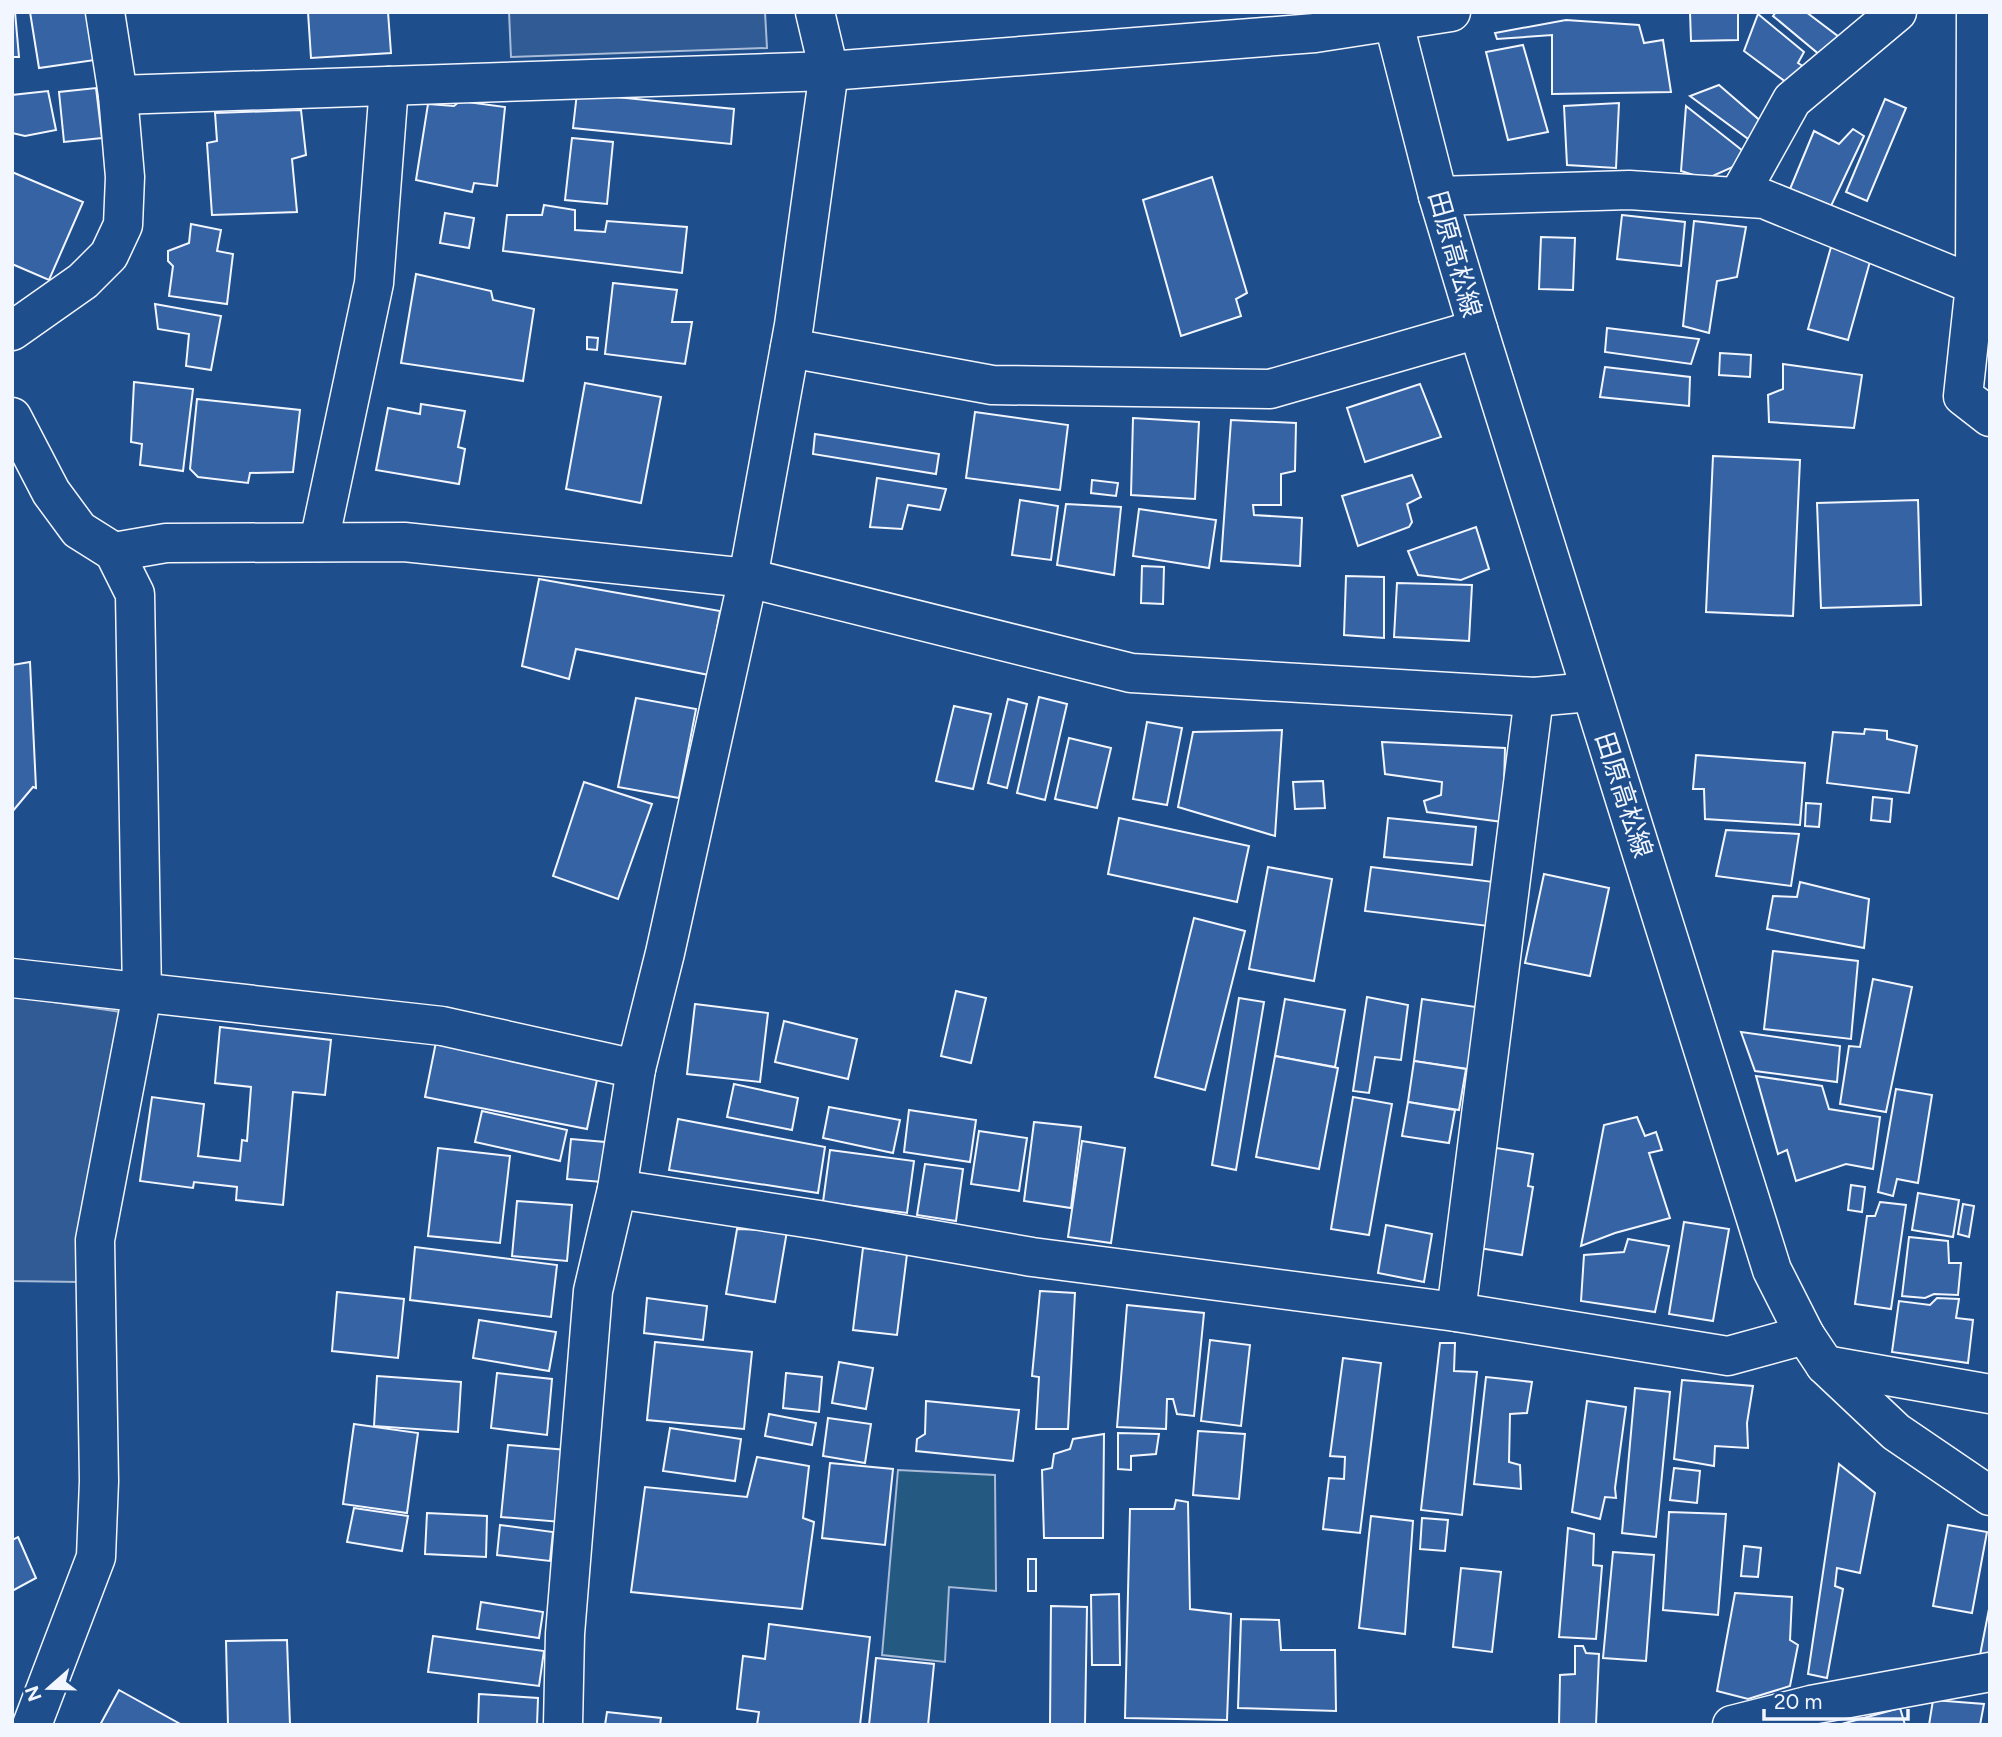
<svg xmlns="http://www.w3.org/2000/svg" width="2002" height="1737" viewBox="0 0 2002 1737" font-family="Figtree,'Noto Sans JP',sans-serif">
  <rect width="100%" height="100%" fill="#1f4e8c"/>
  <polygon fill="#245a82" stroke="#a8bbd7" stroke-width="2" points="898,1470 995,1475 996,1591 949,1587 945,1662 882,1655"/>
  <g fill="#305b95" stroke="#a8bbd7" stroke-width="2">
    <polygon points="509,12 765,12 767,48 511,57"/>
    <polygon points="12,996 121,1012 80,1282 12,1281"/>
  </g>
  <g fill="#3563a3" stroke="#f2f6ff" stroke-width="2">
    <polygon points="12,12 15,12 19,57 12,57"/>
    <polygon points="30,12 88,12 95,60 39,68"/>
    <polygon points="308,12 388,12 391,53 311,58"/>
    <polygon points="1690,12 1738,12 1738,40 1691,41"/>
    <polygon points="1776,12 1806,12 1843,40 1826,60 1773,16"/>
    <polygon points="1758,14 1804,52 1798,63 1815,74 1794,88 1744,51"/>
    <polygon points="1566,20 1639,25 1644,43 1663,40 1671,92 1552,94 1552,35 1497,39 1495,33"/>
    <polygon points="1523,45 1548,132 1508,140 1486,52"/>
    <polygon points="1719,85 1764,124 1751,141 1690,96"/>
    <polygon points="96,88 102,138 64,142 59,92"/>
    <polygon points="48,91 56,130 25,136 12,133 12,95"/>
    <polygon points="577,93 734,109 731,144 573,128"/>
    <polygon points="1885,99 1906,108 1867,201 1846,192"/>
    <polygon points="460,101 505,107 497,186 474,183 472,192 416,180 428,104 454,106"/>
    <polygon points="1619,103 1616,168 1567,165 1564,106"/>
    <polygon points="1686,106 1743,151 1735,166 1706,179 1681,171"/>
    <polygon points="301,110 306,155 292,159 297,212 212,215 207,143 217,141 215,113"/>
    <polygon points="1853,129 1864,136 1831,206 1790,189 1814,131 1839,144"/>
    <polygon points="572,138 613,142 607,204 565,200"/>
    <polygon points="12,172 83,202 49,280 12,264"/>
    <polygon points="1212,177 1247,293 1236,299 1241,316 1181,336 1143,200"/>
    <polygon points="544,205 575,210 575,230 605,232 607,221 687,227 682,273 503,251 507,215 542,215"/>
    <polygon points="445,213 474,218 469,248 440,243"/>
    <polygon points="1622,215 1685,222 1681,266 1617,259"/>
    <polygon points="1694,221 1746,227 1737,277 1717,281 1709,333 1683,326"/>
    <polygon points="191,224 221,230 217,251 233,254 227,304 169,296 173,266 168,261 168,251 189,243"/>
    <polygon points="1541,237 1575,238 1573,290 1539,289"/>
    <polygon points="1831,247 1871,258 1848,340 1808,329"/>
    <polygon points="416,274 491,291 493,300 534,309 523,381 401,363"/>
    <polygon points="613,283 677,290 672,322 692,322 685,364 605,354"/>
    <polygon points="155,304 221,316 211,370 186,366 189,334 158,329"/>
    <polygon points="1607,328 1699,339 1691,364 1605,352"/>
    <polygon points="587,337 598,338 597,350 587,349"/>
    <polygon points="1720,353 1751,355 1750,377 1719,375"/>
    <polygon points="1783,364 1862,375 1854,428 1769,422 1768,395 1783,389"/>
    <polygon points="1605,367 1690,377 1689,406 1600,397"/>
    <polygon points="134,382 193,389 183,471 140,465 142,444 131,442"/>
    <polygon points="585,383 661,397 641,503 566,489"/>
    <polygon points="1420,384 1441,437 1365,462 1347,408"/>
    <polygon points="197,399 300,410 293,472 250,473 248,483 198,477 190,469"/>
    <polygon points="421,404 465,411 458,447 465,449 459,484 376,470 388,408 420,414"/>
    <polygon points="975,412 1068,425 1060,490 966,478"/>
    <polygon points="1133,418 1199,422 1195,499 1131,495"/>
    <polygon points="1231,420 1296,423 1295,471 1281,474 1281,505 1253,505 1254,515 1302,518 1300,566 1221,561"/>
    <polygon points="815,434 939,454 936,474 813,454"/>
    <polygon points="1713,456 1800,460 1793,616 1706,612"/>
    <polygon points="1412,475 1421,497 1407,504 1412,522 1409,527 1358,546 1342,496"/>
    <polygon points="877,478 946,489 940,510 908,505 902,529 870,527"/>
    <polygon points="1092,480 1118,483 1116,496 1091,493"/>
    <polygon points="1020,500 1058,506 1051,560 1012,555"/>
    <polygon points="1918,500 1921,605 1821,608 1817,503"/>
    <polygon points="1066,504 1121,507 1114,575 1057,565"/>
    <polygon points="1139,509 1216,520 1209,568 1133,556"/>
    <polygon points="1476,527 1489,569 1461,580 1418,575 1408,551"/>
    <polygon points="1142,566 1164,567 1163,604 1141,603"/>
    <polygon points="1346,576 1384,577 1384,638 1344,635"/>
    <polygon points="539,579 720,611 709,675 576,649 569,679 522,666"/>
    <polygon points="1397,583 1472,585 1469,641 1394,637"/>
    <polygon points="30,662 36,788 33,787 12,812 12,665"/>
    <polygon points="1039,697 1067,704 1045,800 1017,793"/>
    <polygon points="636,698 696,709 679,798 618,787"/>
    <polygon points="1008,699 1027,704 1007,788 988,783"/>
    <polygon points="954,706 991,714 973,789 936,781"/>
    <polygon points="1147,722 1182,728 1167,805 1133,799"/>
    <polygon points="1865,729 1887,731 1887,739 1917,746 1909,793 1827,783 1833,732 1864,734"/>
    <polygon points="1282,730 1275,836 1178,807 1193,732"/>
    <polygon points="1069,738 1111,748 1097,808 1055,799"/>
    <polygon points="1382,742 1505,748 1503,822 1427,812 1424,801 1441,795 1442,782 1385,774"/>
    <polygon points="1696,755 1805,763 1800,825 1705,819 1704,789 1693,789"/>
    <polygon points="1323,781 1325,808 1295,809 1293,782"/>
    <polygon points="584,782 652,804 618,899 553,876"/>
    <polygon points="1873,797 1892,799 1890,822 1871,820"/>
    <polygon points="1806,803 1821,804 1819,827 1805,826"/>
    <polygon points="1119,818 1249,846 1237,902 1108,874"/>
    <polygon points="1388,818 1476,827 1472,865 1384,857"/>
    <polygon points="1726,830 1799,834 1791,886 1716,876"/>
    <polygon points="1268,867 1332,879 1314,981 1249,969"/>
    <polygon points="1371,867 1494,882 1488,926 1365,911"/>
    <polygon points="1544,874 1609,888 1590,976 1525,963"/>
    <polygon points="1800,882 1869,899 1864,948 1767,929 1773,896 1797,897"/>
    <polygon points="1194,918 1245,931 1205,1090 1155,1077"/>
    <polygon points="1773,951 1858,961 1851,1039 1764,1029"/>
    <polygon points="1873,979 1912,987 1886,1112 1840,1104 1849,1046 1860,1047"/>
    <polygon points="956,991 986,998 971,1063 941,1056"/>
    <polygon points="1367,997 1408,1005 1401,1060 1375,1057 1369,1093 1353,1091"/>
    <polygon points="1239,998 1264,1002 1236,1170 1212,1165"/>
    <polygon points="1285,999 1345,1010 1335,1067 1275,1056"/>
    <polygon points="1422,999 1476,1007 1468,1069 1414,1061"/>
    <polygon points="695,1004 768,1013 760,1082 687,1074"/>
    <polygon points="784,1021 857,1039 848,1079 775,1062"/>
    <polygon points="220,1027 331,1040 325,1095 293,1092 283,1205 236,1200 237,1187 194,1182 193,1188 140,1181 152,1097 204,1104 198,1156 240,1161 242,1140 247,1141 251,1087 215,1083"/>
    <polygon points="1741,1032 1840,1046 1837,1082 1755,1071"/>
    <polygon points="437,1037 599,1070 587,1129 425,1097"/>
    <polygon points="1275,1056 1338,1068 1319,1169 1256,1157"/>
    <polygon points="1414,1061 1466,1069 1459,1110 1408,1102"/>
    <polygon points="1756,1076 1822,1086 1829,1109 1880,1117 1873,1169 1846,1164 1796,1181 1787,1150 1778,1154"/>
    <polygon points="734,1084 798,1098 792,1130 727,1117"/>
    <polygon points="1896,1089 1932,1095 1918,1183 1897,1179 1893,1196 1878,1192"/>
    <polygon points="1353,1097 1392,1104 1369,1235 1331,1229"/>
    <polygon points="1408,1102 1455,1110 1449,1143 1402,1136"/>
    <polygon points="829,1107 900,1120 893,1153 823,1138"/>
    <polygon points="909,1110 976,1120 970,1162 904,1152"/>
    <polygon points="482,1111 567,1130 560,1161 475,1142"/>
    <polygon points="1637,1117 1645,1136 1656,1132 1662,1150 1649,1153 1670,1218 1615,1233 1581,1246 1604,1125"/>
    <polygon points="678,1119 825,1147 818,1193 669,1170"/>
    <polygon points="1034,1122 1081,1127 1071,1208 1024,1201"/>
    <polygon points="979,1131 1027,1138 1019,1191 971,1184"/>
    <polygon points="571,1139 605,1142 602,1182 567,1179"/>
    <polygon points="1082,1141 1125,1148 1111,1243 1068,1237"/>
    <polygon points="1490,1147 1533,1154 1528,1186 1533,1187 1522,1255 1473,1247"/>
    <polygon points="438,1148 510,1156 500,1243 428,1236"/>
    <polygon points="830,1150 914,1161 907,1213 823,1202"/>
    <polygon points="925,1164 963,1169 956,1221 917,1215"/>
    <polygon points="1851,1185 1865,1187 1862,1212 1848,1210"/>
    <polygon points="1918,1193 1959,1200 1953,1237 1912,1230"/>
    <polygon points="517,1201 572,1205 567,1261 512,1256"/>
    <polygon points="1880,1202 1906,1205 1891,1309 1855,1304 1867,1216 1875,1216"/>
    <polygon points="1963,1204 1974,1206 1969,1237 1958,1234"/>
    <polygon points="1684,1222 1729,1229 1713,1321 1669,1314"/>
    <polygon points="1386,1225 1432,1234 1424,1282 1378,1273"/>
    <polygon points="737,1229 787,1231 775,1302 726,1294"/>
    <polygon points="1909,1237 1948,1241 1949,1263 1961,1263 1958,1295 1934,1294 1925,1298 1902,1296"/>
    <polygon points="1628,1239 1669,1246 1655,1312 1581,1301 1584,1255 1624,1252"/>
    <polygon points="415,1247 557,1265 551,1317 410,1300"/>
    <polygon points="863,1248 907,1254 897,1335 853,1330"/>
    <polygon points="1040,1291 1075,1293 1068,1429 1036,1429 1039,1377 1032,1376"/>
    <polygon points="337,1292 404,1299 398,1358 332,1351"/>
    <polygon points="647,1298 707,1306 703,1340 644,1333"/>
    <polygon points="1937,1298 1959,1299 1956,1318 1973,1320 1968,1363 1892,1352 1899,1301 1930,1305"/>
    <polygon points="1127,1305 1204,1313 1194,1416 1177,1414 1173,1399 1167,1399 1166,1429 1117,1427"/>
    <polygon points="479,1320 556,1332 549,1371 473,1358"/>
    <polygon points="1210,1340 1250,1345 1241,1426 1201,1421"/>
    <polygon points="655,1342 752,1352 744,1429 647,1420"/>
    <polygon points="1440,1343 1455,1343 1454,1371 1477,1372 1462,1515 1421,1510"/>
    <polygon points="1343,1358 1381,1363 1360,1533 1323,1529 1329,1478 1344,1479 1345,1457 1330,1456"/>
    <polygon points="839,1362 873,1368 866,1409 832,1403"/>
    <polygon points="497,1373 552,1379 547,1435 491,1428"/>
    <polygon points="786,1373 822,1377 819,1412 783,1408"/>
    <polygon points="377,1376 461,1382 458,1432 374,1426"/>
    <polygon points="1486,1377 1532,1382 1527,1413 1510,1414 1509,1462 1520,1465 1521,1489 1474,1484"/>
    <polygon points="1682,1380 1753,1386 1747,1423 1748,1448 1715,1446 1714,1466 1674,1459"/>
    <polygon points="1635,1388 1670,1392 1656,1537 1622,1533"/>
    <polygon points="926,1401 1019,1410 1013,1461 916,1451 917,1439 925,1434"/>
    <polygon points="1587,1401 1626,1407 1615,1488 1616,1498 1605,1497 1600,1519 1572,1512"/>
    <polygon points="769,1414 816,1423 812,1445 765,1436"/>
    <polygon points="828,1418 871,1424 865,1463 823,1456"/>
    <polygon points="354,1424 418,1433 407,1513 343,1504"/>
    <polygon points="670,1428 741,1439 735,1481 663,1471"/>
    <polygon points="1198,1431 1245,1434 1239,1499 1193,1495"/>
    <polygon points="1118,1433 1159,1434 1156,1454 1131,1456 1131,1470 1118,1469"/>
    <polygon points="1104,1434 1103,1538 1044,1538 1042,1470 1052,1468 1054,1454 1070,1449 1073,1439"/>
    <polygon points="508,1445 567,1450 561,1522 501,1517"/>
    <polygon points="757,1457 809,1466 803,1518 814,1522 802,1609 631,1592 645,1487 747,1497"/>
    <polygon points="830,1463 893,1469 885,1545 822,1538"/>
    <polygon points="1839,1464 1875,1493 1860,1573 1837,1568 1835,1586 1843,1589 1827,1678 1808,1674"/>
    <polygon points="1674,1468 1700,1471 1697,1503 1670,1500"/>
    <polygon points="1176,1500 1188,1502 1190,1609 1231,1614 1227,1720 1125,1718 1130,1509 1174,1509"/>
    <polygon points="354,1508 408,1516 402,1551 347,1542"/>
    <polygon points="1669,1512 1726,1514 1718,1615 1663,1610"/>
    <polygon points="427,1513 487,1516 486,1557 425,1554"/>
    <polygon points="1371,1516 1413,1521 1405,1634 1359,1628"/>
    <polygon points="1422,1518 1448,1520 1445,1551 1420,1549"/>
    <polygon points="500,1525 553,1532 550,1561 497,1555"/>
    <polygon points="1948,1525 1987,1532 1972,1613 1933,1606"/>
    <polygon points="1568,1528 1594,1534 1593,1565 1602,1566 1596,1639 1559,1637"/>
    <polygon points="18,1537 36,1578 12,1591 12,1540"/>
    <polygon points="1744,1546 1761,1548 1758,1577 1741,1576"/>
    <polygon points="1613,1552 1654,1555 1646,1661 1603,1658"/>
    <rect x="1028" y="1559" width="8" height="32"/>
    <polygon points="1461,1568 1501,1572 1492,1652 1453,1647"/>
    <polygon points="1735,1593 1792,1597 1790,1640 1798,1645 1790,1686 1748,1699 1717,1691"/>
    <polygon points="1119,1594 1120,1665 1092,1665 1091,1595"/>
    <polygon points="481,1602 543,1612 539,1638 477,1629"/>
    <polygon points="1990,1604 1990,1652 1980,1655"/>
    <polygon points="1051,1606 1087,1607 1085,1725 1050,1725"/>
    <polygon points="1241,1619 1279,1620 1281,1650 1335,1650 1336,1711 1238,1708"/>
    <polygon points="769,1624 870,1637 860,1725 757,1725 759,1712 737,1709 743,1656 765,1659"/>
    <polygon points="433,1636 544,1651 539,1686 428,1672"/>
    <polygon points="287,1640 290,1725 228,1725 226,1641"/>
    <polygon points="1575,1646 1583,1646 1586,1653 1599,1654 1596,1725 1559,1725 1560,1675 1575,1674"/>
    <polygon points="876,1658 934,1664 928,1725 869,1725"/>
    <polygon points="119,1690 182,1725 100,1725"/>
    <polygon points="479,1694 538,1698 537,1725 478,1725"/>
    <polygon points="1933,1700 1984,1704 1980,1725 1929,1725"/>
    <polygon points="1900,1708 1905,1725 1838,1725"/>
    <polygon points="607,1712 661,1718 660,1725 605,1725"/>
  </g>
  <g fill="none" stroke-linecap="round" stroke-linejoin="round">
    <g stroke="#f2f6ff" stroke-width="41">
      <g id="minor">
        <polyline points="118,95 829,71 1315,33 1451,12"/>
        <polyline points="1438,196 1629,190 1764,199 1975,285 1963,396 1990,417"/>
        <polyline points="1738,197 1792,100 1897,12"/>
        <polyline points="1975,285 1976,12"/>
        <polyline points="12,331 83,281 109,255 123,225 125,177 118,95 105,12"/>
        <polyline points="790,348 992,385 1270,389 1478,329"/>
        <polyline points="12,417 51,492 79,530 114,552 135,594 142,994 95,1240 99,1481 96,1557 32,1725"/>
        <polyline points="319,542 374,283 389,86"/>
        <polyline points="114,552 166,543 404,542 748,578 1131,673 1534,697 1590,692"/>
        <polyline points="12,978 442,1026 636,1069"/>
        <polyline points="617,1189 819,1220 1032,1257 1456,1312 1728,1356 1805,1335"/>
        <polyline points="1456,1312 1534,697"/>
        <polyline points="1825,1365 1990,1394"/>
        <polyline points="563,1725 565,1634 593,1291 617,1189 636,1069 665,953 748,578 794,325 829,71 815,12"/>
        <polyline points="1732,1725 1811,1705 1990,1672"/>
      </g>
    </g>
    <g stroke="#f2f6ff" stroke-width="41">
      <polyline id="major" points="1391,12 1438,196 1478,329 1772,1270 1805,1335 1825,1365 1896,1432 1990,1496"/>
    </g>
    <use href="#minor" stroke="#1f4e8c" stroke-width="38"/>
    <use href="#major" stroke="#1f4e8c" stroke-width="38"/>
  </g>
  <g text-anchor="middle" stroke-width="5" stroke-linejoin="round" paint-order="stroke">
    <g font-size="26" fill="#f2f6ff" stroke="#1f4e8c">
      <text transform="translate(1455 254) rotate(74)" y="9">田原高松線</text>
      <text transform="translate(1624 795) rotate(72)" y="9">田原高松線</text>
    </g>
  </g>
  <rect width="2002" height="1737" fill="none" stroke="#f2f6ff" stroke-width="28"/>
  <g transform="translate(49 1688) rotate(250)" stroke="#1f4e8c" stroke-width="5" paint-order="stroke">
  <path d="M0-5L12 26L0 18L-12 26Z" fill="#f2f6ff"/>
  <text y="-10" font-size="19" font-weight="bold" text-anchor="middle" fill="#f2f6ff">N</text>
  </g>
  <path d="M1764 1709v10h144v-10" fill="none" stroke="#f2f6ff" stroke-width="3.5"/>
  <text x="1774" y="1709" font-size="21" fill="#f2f6ff" stroke="#1f4e8c" stroke-width="5" paint-order="stroke">20 m</text>
</svg>
